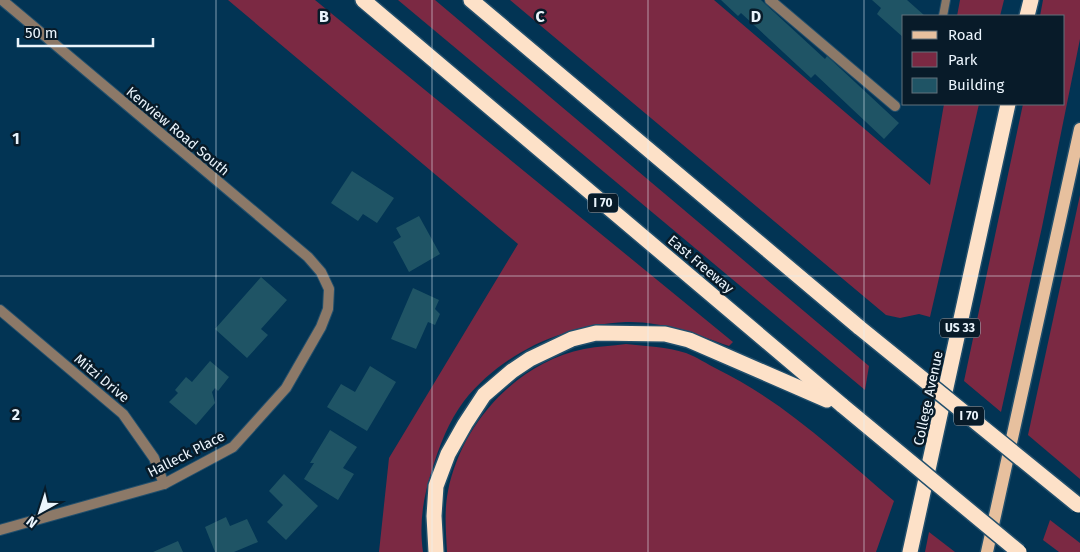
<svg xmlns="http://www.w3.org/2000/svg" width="1080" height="552" viewBox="0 0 1080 552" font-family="'Fira Sans',sans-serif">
  <rect width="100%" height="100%" fill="#023454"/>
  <g fill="#7b2943">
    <path d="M 228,0 L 315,0 L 733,342 L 729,346 C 696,334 662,321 626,322 C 564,325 503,352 464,401 C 449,421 439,446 432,470 C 423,497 419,524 423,552 L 379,552 L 389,458 L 518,244 Z"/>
    <polygon points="398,0 435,0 869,366 865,390"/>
    <polygon points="510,0 714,0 930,185 944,104 979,104 930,317 919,314 900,318 886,315"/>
    <polygon points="960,0 1004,0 1000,16 957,16"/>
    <polygon points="1043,0 1080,0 1080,39 1042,227 1001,412 964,381 1023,104 1064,104 1064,16 1040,16"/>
    <polygon points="1080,195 1080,479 1028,435"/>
    <path d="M 626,344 C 646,346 667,347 686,353 C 697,357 707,364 717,369 C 783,401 838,453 894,501 L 876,552 L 447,552 C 446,532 444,511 448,491 C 461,424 516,363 584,349 C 598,346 612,346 626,344 Z"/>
    <polygon points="1050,520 1080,543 1080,552 1059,552 1043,540"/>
    <polygon points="929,532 955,552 925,552"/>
  </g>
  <g fill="#1f5465">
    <polygon points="721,0 761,0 825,59 827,56 899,123 884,139 815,74 811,78 741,13 738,16"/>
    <polygon points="872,0 907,0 925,16 904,16 904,38 877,14 881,8"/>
    <polygon points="352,171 394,198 377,223 363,214 358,221 331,203"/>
    <polygon points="419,216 440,254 409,272 393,242 401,237 396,228"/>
    <polygon points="261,277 287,300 261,329 268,335 247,358 215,329"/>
    <polygon points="413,288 439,300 435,309 440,314 435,325 428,322 416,349 391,339"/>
    <polygon points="210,361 229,377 218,391 215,388 212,392 215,403 196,425 169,402 178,393 175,390 186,377 192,382"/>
    <polygon points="370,366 396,382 367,431 327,407 341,384 355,392"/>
    <polygon points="330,430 357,447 343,468 354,474 338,500 304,479 314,463 310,463"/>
    <polygon points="284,474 318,506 286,540 267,522 283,505 269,491"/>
    <polygon points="226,517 230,526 247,519 258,542 234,552 215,552 205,527"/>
    <polygon points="178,541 183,552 153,552"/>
  </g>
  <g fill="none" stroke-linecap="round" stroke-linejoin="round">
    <g stroke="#224f6c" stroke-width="10">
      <polyline id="lane" points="943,16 946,0"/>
    </g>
    <g stroke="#224f6c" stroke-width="12">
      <g id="street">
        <polyline points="770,0 895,106"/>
        <polyline points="0,310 123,414 154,458 164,484"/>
        <polyline points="0,530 164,484 233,447 286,388 321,327 328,309 329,289 321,272 308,257 2,0"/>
      </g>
    </g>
    <g stroke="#224f6c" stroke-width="15">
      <polyline id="primary" points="987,552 1080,129"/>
    </g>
    <g stroke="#224f6c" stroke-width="18">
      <g id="highway">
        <polyline points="363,0 843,406"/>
        <polyline points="471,0 860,328"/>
        <polyline points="1027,16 1031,0"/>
        <polyline points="436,552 434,516 436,486 448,454 465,424 484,395 512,371 530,359 572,339 596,333 665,334 689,340 827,400"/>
        <polyline points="910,552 1008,104"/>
      </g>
    </g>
    <use href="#lane" stroke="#8c7968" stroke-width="8"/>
    <use href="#street" stroke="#8c7968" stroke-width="10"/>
    <use href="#primary" stroke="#e7c09e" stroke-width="12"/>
    <use href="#highway" stroke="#fde1c8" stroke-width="15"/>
    <g stroke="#224f6c" stroke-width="18" stroke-linecap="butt">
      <g id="highway-bridge">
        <polyline points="860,328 1078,505"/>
        <polyline points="843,406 1019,552"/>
      </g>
    </g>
    <use href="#highway-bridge" stroke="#fde1c8" stroke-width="15"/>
  </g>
  <path fill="none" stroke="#eaf4fc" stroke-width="1" stroke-opacity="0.55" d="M 216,0 L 216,552M 432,0 L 432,552M 648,0 L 648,552M 864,0 L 864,552M 0,276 L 1080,276"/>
  <g text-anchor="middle" stroke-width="5" stroke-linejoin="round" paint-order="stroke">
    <g fill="#081b29" stroke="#a6b3bd" stroke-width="1">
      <rect x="588" y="193.5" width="30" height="19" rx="4"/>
      <rect x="940" y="318.5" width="40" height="19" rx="4"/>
      <rect x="954" y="406.5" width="30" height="19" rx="4"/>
    </g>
    <g font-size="12" font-weight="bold" fill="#eaf4fc">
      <text x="603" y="207">I 70</text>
      <text x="960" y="332">US 33</text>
      <text x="969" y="420">I 70</text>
    </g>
    <g font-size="14" fill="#eaf4fc" stroke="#081b29">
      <text transform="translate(178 131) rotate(40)" y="5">Kenview Road South</text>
      <text transform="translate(701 264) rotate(40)" y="5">East Freeway</text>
      <text transform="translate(102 378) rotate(40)" y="5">Mitzi Drive</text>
      <text transform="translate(928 398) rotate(-78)" y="5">College Avenue</text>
      <text transform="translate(186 454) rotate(-27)" y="5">Halleck Place</text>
    </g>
  </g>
  <g font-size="16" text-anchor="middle" font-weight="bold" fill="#eaf4fc" stroke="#081b29" stroke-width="5" stroke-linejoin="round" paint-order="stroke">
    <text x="324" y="22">B</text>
    <text x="540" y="22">C</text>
    <text x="756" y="22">D</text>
    <text x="16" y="144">1</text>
    <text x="16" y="420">2</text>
  </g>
  <rect x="902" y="15" width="162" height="90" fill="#081b29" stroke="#62727d"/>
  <rect x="912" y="31" width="25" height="8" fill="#e7c09e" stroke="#62727d"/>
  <text x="948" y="40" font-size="15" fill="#eaf4fc">Road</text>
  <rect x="912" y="52" width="25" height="15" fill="#7b2943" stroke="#62727d"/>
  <text x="948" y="65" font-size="15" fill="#eaf4fc">Park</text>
  <rect x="912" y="78" width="25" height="15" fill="#1f5465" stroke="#62727d"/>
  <text x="948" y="90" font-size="15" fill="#eaf4fc">Building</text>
  <g transform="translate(40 512) rotate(219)" stroke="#081b29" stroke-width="4" paint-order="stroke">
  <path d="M0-4L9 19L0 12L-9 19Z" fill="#eaf4fc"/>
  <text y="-8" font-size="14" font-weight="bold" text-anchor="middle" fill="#eaf4fc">N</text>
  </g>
  <path d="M18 38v8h135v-8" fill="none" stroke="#eaf4fc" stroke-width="2.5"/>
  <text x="25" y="38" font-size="15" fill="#eaf4fc" stroke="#081b29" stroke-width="4" paint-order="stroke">50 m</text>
</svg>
